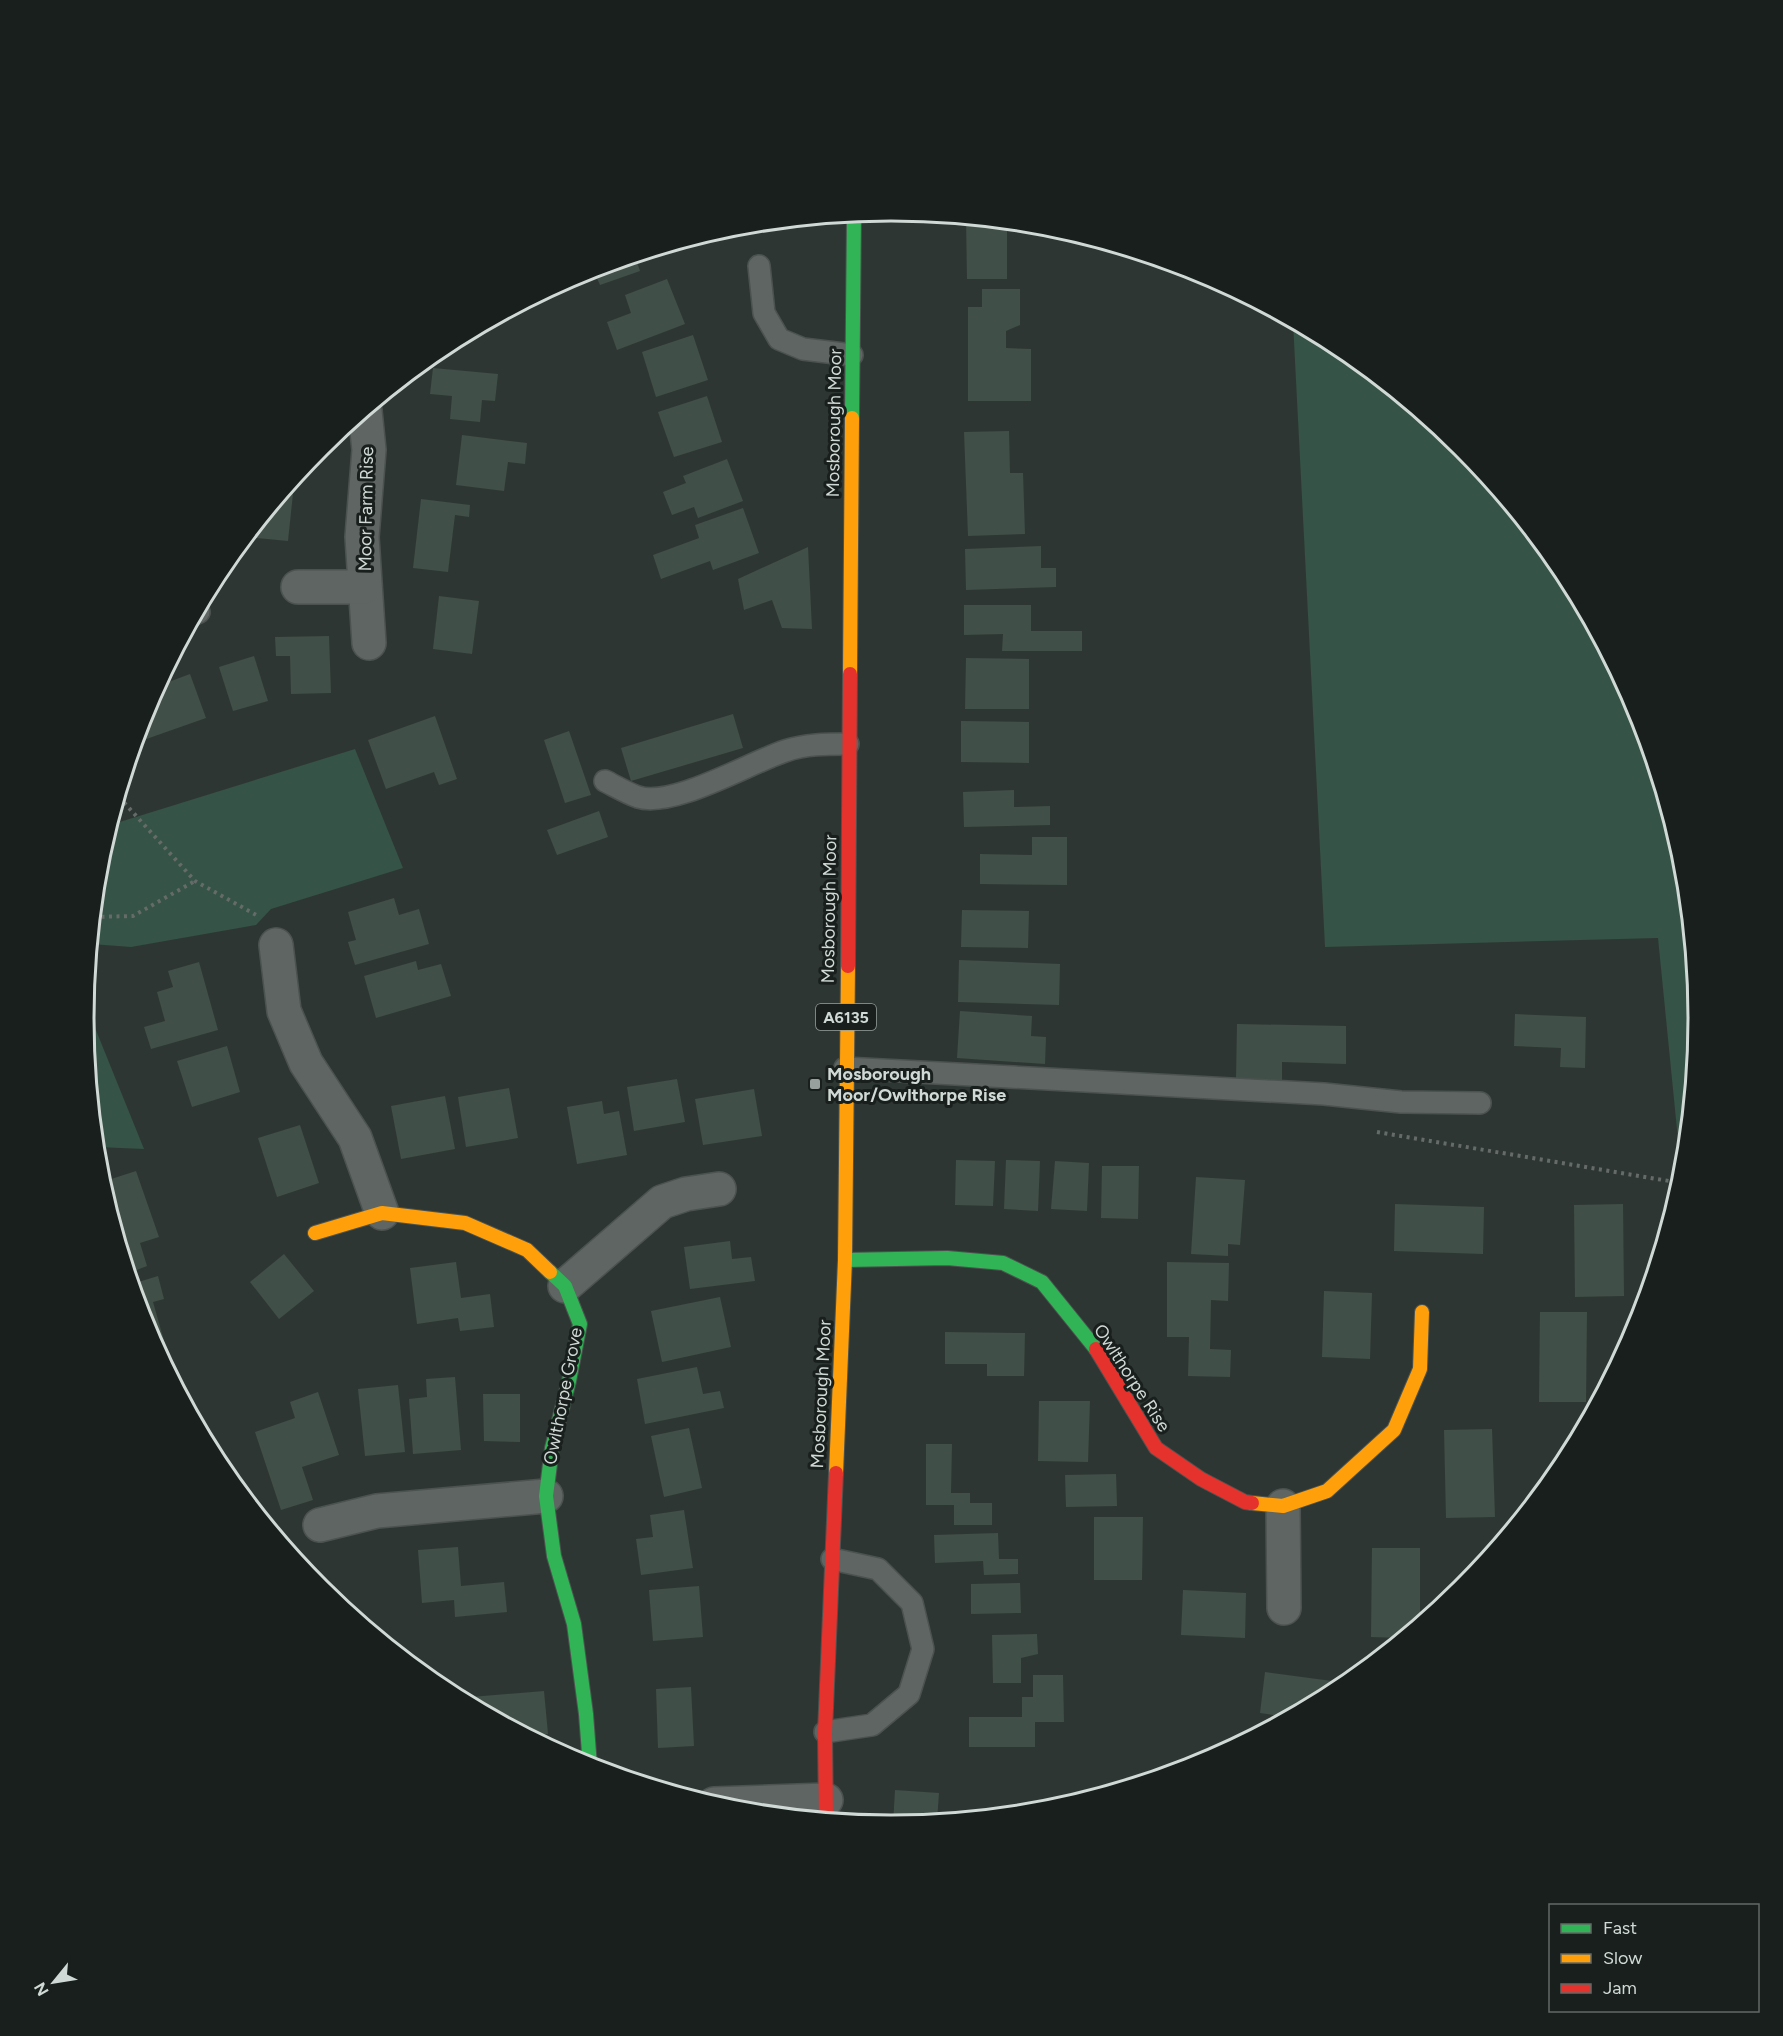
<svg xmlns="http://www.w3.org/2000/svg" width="1783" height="2036" viewBox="0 0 1783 2036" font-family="Figtree,sans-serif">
  <rect width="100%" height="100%" fill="#2e3633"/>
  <g fill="#355346">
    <polygon points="1293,322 1340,347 1463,447 1563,570 1638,709 1684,861 1699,1018 1682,1180 1658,938 1325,947"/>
    <polygon points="355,749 403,868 271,909 256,925 131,947 91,944 100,860 110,825"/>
    <polygon points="85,1003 144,1149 97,1147 84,1018"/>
  </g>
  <g fill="#404f48">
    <polygon points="966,218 1007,222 1007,279 967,279"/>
    <polygon points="635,256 640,271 600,285 593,269"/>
    <polygon points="667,279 685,324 617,350 607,322 631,313 625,295"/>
    <polygon points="982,289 1020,289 1020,325 1006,331 1006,348 1031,349 1031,401 968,401 968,307 982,307"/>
    <polygon points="693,335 708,380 656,397 642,352"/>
    <polygon points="433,368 498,374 495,401 482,400 480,422 450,419 452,396 430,394"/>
    <polygon points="707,396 722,442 674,457 658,412"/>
    <polygon points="1009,431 1010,473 1023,473 1025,534 968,536 964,432"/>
    <polygon points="462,435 527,443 525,464 508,462 504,491 456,485"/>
    <polygon points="727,459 743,501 698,518 694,507 672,515 663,492 686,483 683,476"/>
    <polygon points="291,483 294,484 288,541 247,537"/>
    <polygon points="421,499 470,505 469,517 455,515 448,572 413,568"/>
    <polygon points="743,508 759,553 713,570 710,561 661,579 653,555 699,538 695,525"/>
    <polygon points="1041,546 1041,568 1056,568 1056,587 966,590 965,549"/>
    <polygon points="808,547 812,629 782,628 772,600 744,610 738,579"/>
    <polygon points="439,596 479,601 472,654 433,649"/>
    <polygon points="964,605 1031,605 1031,631 1082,631 1082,651 1002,651 1003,634 964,635"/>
    <polygon points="329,636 331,693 291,694 290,656 276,656 275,637"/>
    <polygon points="254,656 268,701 233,711 219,667"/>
    <polygon points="966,658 1029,659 1029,709 965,709"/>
    <polygon points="190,674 206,718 135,743 146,709 158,686"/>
    <polygon points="733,714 743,748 631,781 621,748"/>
    <polygon points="435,716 457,779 439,785 434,772 386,789 368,740"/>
    <polygon points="961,721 1029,722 1029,763 961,762"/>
    <polygon points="569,731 591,795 565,803 544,740"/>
    <polygon points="1014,790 1014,807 1050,806 1050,825 964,827 963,792"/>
    <polygon points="599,811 608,837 557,855 547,830"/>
    <polygon points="1032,837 1067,837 1067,885 980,884 980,854 1032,855"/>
    <polygon points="394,898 399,915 419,909 429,944 355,965 348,942 356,940 348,912"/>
    <polygon points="962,910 1029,911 1028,948 961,947"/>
    <polygon points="959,960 1060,964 1059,1005 958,1002"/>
    <polygon points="416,961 418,970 441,964 451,996 376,1018 364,976"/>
    <polygon points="199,962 218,1030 151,1049 144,1027 165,1021 157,992 173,987 168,971"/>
    <polygon points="960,1011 1032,1016 1031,1036 1046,1037 1045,1064 957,1058"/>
    <polygon points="1515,1014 1586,1017 1585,1068 1560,1067 1561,1048 1514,1046"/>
    <polygon points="1237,1024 1346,1026 1346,1064 1282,1062 1282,1080 1236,1079"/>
    <polygon points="227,1046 240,1092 192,1107 177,1061"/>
    <polygon points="677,1079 685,1122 634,1131 627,1087"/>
    <polygon points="509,1088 518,1138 466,1147 458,1097"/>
    <polygon points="754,1089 762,1136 703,1145 695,1099"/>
    <polygon points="445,1096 455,1149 401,1159 391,1106"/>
    <polygon points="602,1101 604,1114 619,1111 627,1155 577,1164 567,1107"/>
    <polygon points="300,1125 319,1183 277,1197 258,1138"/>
    <polygon points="956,1160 995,1161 993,1206 955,1205"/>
    <polygon points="1006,1160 1040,1161 1038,1211 1004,1209"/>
    <polygon points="1055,1161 1089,1163 1087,1211 1051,1209"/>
    <polygon points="1102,1166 1139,1166 1138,1219 1101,1218"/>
    <polygon points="136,1171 159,1237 140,1243 147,1266 129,1273 102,1182"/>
    <polygon points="1196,1177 1245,1180 1240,1245 1228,1244 1228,1256 1191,1254"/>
    <polygon points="1395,1204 1484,1207 1483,1254 1394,1251"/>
    <polygon points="1623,1204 1624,1296 1575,1297 1574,1205"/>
    <polygon points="730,1241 732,1259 751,1257 755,1281 690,1289 684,1247"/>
    <polygon points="284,1254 314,1291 279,1319 250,1282"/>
    <polygon points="456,1262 461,1298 490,1294 494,1327 460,1331 458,1318 417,1324 410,1268"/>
    <polygon points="1167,1262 1229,1263 1228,1301 1211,1300 1210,1349 1231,1350 1230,1377 1188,1376 1189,1337 1167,1337"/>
    <polygon points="158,1276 164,1299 153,1302 165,1344 156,1346 145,1327 132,1284"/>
    <polygon points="1324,1291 1372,1293 1370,1359 1322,1357"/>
    <polygon points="720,1297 731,1347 662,1362 651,1311"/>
    <polygon points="1540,1312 1587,1312 1586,1402 1539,1402"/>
    <polygon points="945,1332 1025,1333 1024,1376 987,1376 987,1364 945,1364"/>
    <polygon points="697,1367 703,1394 720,1391 724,1408 645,1424 637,1379"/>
    <polygon points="455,1377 461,1450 413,1454 409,1399 427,1397 426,1379"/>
    <polygon points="398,1385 405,1452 365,1456 358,1389"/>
    <polygon points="318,1392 339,1455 302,1467 313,1500 281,1510 255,1432 295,1418 290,1402"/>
    <polygon points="483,1394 520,1394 520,1442 484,1441"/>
    <polygon points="1039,1401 1090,1401 1088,1462 1038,1461"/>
    <polygon points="689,1428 702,1488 664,1497 651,1436"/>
    <polygon points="1492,1429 1495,1517 1446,1518 1444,1430"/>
    <polygon points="926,1444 952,1444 951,1493 970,1493 970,1503 992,1503 992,1525 954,1525 954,1505 926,1505"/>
    <polygon points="1116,1474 1117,1506 1066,1507 1065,1475"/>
    <polygon points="684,1510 693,1568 641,1575 636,1539 653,1537 650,1515"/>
    <polygon points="1094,1517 1143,1517 1142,1580 1094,1580"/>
    <polygon points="998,1533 999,1559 1018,1559 1018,1574 984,1575 983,1561 935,1563 934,1535"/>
    <polygon points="458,1547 461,1586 504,1582 507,1612 455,1617 454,1600 422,1603 418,1550"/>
    <polygon points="1372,1548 1420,1548 1420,1624 1403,1638 1371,1637"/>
    <polygon points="1020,1583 1021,1613 971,1614 971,1584"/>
    <polygon points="699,1586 703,1637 653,1641 649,1590"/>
    <polygon points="1183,1590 1246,1593 1245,1638 1181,1635"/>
    <polygon points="1037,1634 1038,1654 1021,1658 1021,1683 993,1683 992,1635"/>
    <polygon points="1265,1672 1347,1683 1340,1690 1288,1717 1260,1713"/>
    <polygon points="1033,1675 1063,1675 1064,1722 1035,1722 1035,1747 969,1747 969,1717 1022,1717 1022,1697 1033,1697"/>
    <polygon points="691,1687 694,1746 658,1748 656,1689"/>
    <polygon points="544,1691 548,1734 529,1736 459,1698"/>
    <polygon points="1127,1777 1134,1784 1116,1790"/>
    <polygon points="895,1790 939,1793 937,1821 893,1825"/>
  </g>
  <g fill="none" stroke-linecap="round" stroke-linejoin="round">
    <g stroke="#4b524f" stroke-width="24">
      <g id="lane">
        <polyline points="759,266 764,313 779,339 803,349 852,355"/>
        <polyline points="197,613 199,612"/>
        <path d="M 605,781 C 615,786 627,793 638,797 C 673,808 749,763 785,751 C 806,744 826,744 848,744"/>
        <polyline points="845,1068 1324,1094 1401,1102 1480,1103"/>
        <polyline points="825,1732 872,1725 909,1694 923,1649 912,1603 878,1569 832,1559"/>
      </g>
    </g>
    <g stroke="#4b524f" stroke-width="36">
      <g id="street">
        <polyline points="365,411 369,450 362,537 369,643"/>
        <polyline points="298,587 364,587"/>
        <polyline points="276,945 284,1011 306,1063 355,1138 382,1213"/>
        <polyline points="565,1286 662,1202 686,1194 719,1189"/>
        <polyline points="1283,1506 1284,1608"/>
        <polyline points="320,1525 377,1511 546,1496"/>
        <polyline points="714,1804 826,1800"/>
      </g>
    </g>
    <g stroke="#4b524f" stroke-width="16">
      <g id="fast">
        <polyline points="852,418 854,214"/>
        <polyline points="845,1260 947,1258 1003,1263 1042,1282 1096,1349"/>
        <polyline points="550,1272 565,1286 580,1324 569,1381 552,1448 546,1496 554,1556 574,1624 586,1714 590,1766"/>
      </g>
    </g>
    <g stroke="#4b524f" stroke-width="16">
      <g id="slow">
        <polyline points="850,674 852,418"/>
        <polyline points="315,1233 382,1213 465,1223 527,1250 550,1272"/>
        <polyline points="836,1473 845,1260 848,966"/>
        <polyline points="1252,1503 1283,1506 1327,1491 1394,1430 1420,1369 1422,1312"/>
      </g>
    </g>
    <g stroke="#4b524f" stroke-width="16">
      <g id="jam">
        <polyline points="848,966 850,674"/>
        <polyline points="1096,1349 1156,1448 1201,1479 1245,1502 1252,1503"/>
        <polyline points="826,1819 825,1732 836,1473"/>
      </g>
    </g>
    <g stroke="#656b68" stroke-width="4" stroke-dasharray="3 4.5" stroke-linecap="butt">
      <polyline points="119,797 195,881 258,916"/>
      <polyline points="94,917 133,916 195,881"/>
      <polyline points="1377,1132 1681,1183"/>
    </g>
    <use href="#lane" stroke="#5f6563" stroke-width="21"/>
    <use href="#street" stroke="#5f6563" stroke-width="33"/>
    <use href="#fast" stroke="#30b455" stroke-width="14"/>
    <use href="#slow" stroke="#ff9f0a" stroke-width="14"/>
    <use href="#jam" stroke="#e5322d" stroke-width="14"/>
  </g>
  <rect fill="#97a09c" stroke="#181f1c" stroke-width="2" x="809" y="1078" width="12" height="12" rx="3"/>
  <g text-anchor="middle" stroke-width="6" stroke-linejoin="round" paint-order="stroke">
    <rect fill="#181f1c" stroke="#99a19e" stroke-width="1.5" x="816" y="1004" width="60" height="26" rx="4.5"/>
    <g font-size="16" font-weight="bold" fill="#d0d9d5">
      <text x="846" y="1023">A6135</text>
    </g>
    <g font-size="18" fill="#d0d9d5" stroke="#181f1c">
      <text transform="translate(834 423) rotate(-89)" y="6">Mosborough Moor</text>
      <text transform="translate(366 509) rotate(-89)" y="6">Moor Farm Rise</text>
      <text transform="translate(829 909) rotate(-89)" y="6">Mosborough Moor</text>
      <text transform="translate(1132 1378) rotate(57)" y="6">Owlthorpe Rise</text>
      <text transform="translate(821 1394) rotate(-87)" y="6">Mosborough Moor</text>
      <text transform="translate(563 1396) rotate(-79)" y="6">Owlthorpe Grove</text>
    </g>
    <g font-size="18" font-weight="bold" fill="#d0d9d5" stroke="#181f1c" text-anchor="start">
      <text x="827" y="1080">Mosborough<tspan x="827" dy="21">Moor/Owlthorpe Rise</tspan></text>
    </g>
  </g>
  <path d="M0 0H1783V2036H0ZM94 1018a797 797 0 1 1 1594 0a797 797 0 1 1-1594 0Z" fill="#181f1c" fill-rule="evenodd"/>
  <path fill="none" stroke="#d0d9d5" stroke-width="3" d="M94 1018a797 797 0 1 1 1594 0a797 797 0 1 1-1594 0Z"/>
  <rect x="1549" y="1904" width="210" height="108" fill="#181f1c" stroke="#626966" stroke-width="1.5"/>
  <rect x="1561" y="1924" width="30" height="9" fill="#30b455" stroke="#626966" stroke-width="1.5"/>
  <text x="1603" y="1934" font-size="18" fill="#d0d9d5">Fast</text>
  <rect x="1561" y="1954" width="30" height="9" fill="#ff9f0a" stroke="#626966" stroke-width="1.5"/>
  <text x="1603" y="1964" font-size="18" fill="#d0d9d5">Slow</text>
  <rect x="1561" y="1984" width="30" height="9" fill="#e5322d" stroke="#626966" stroke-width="1.5"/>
  <text x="1603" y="1994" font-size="18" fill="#d0d9d5">Jam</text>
  <g transform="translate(54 1982) rotate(240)" stroke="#181f1c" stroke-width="4.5" paint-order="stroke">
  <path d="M0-4.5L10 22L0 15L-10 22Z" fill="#d0d9d5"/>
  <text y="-9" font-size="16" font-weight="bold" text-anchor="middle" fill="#d0d9d5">N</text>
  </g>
</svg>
